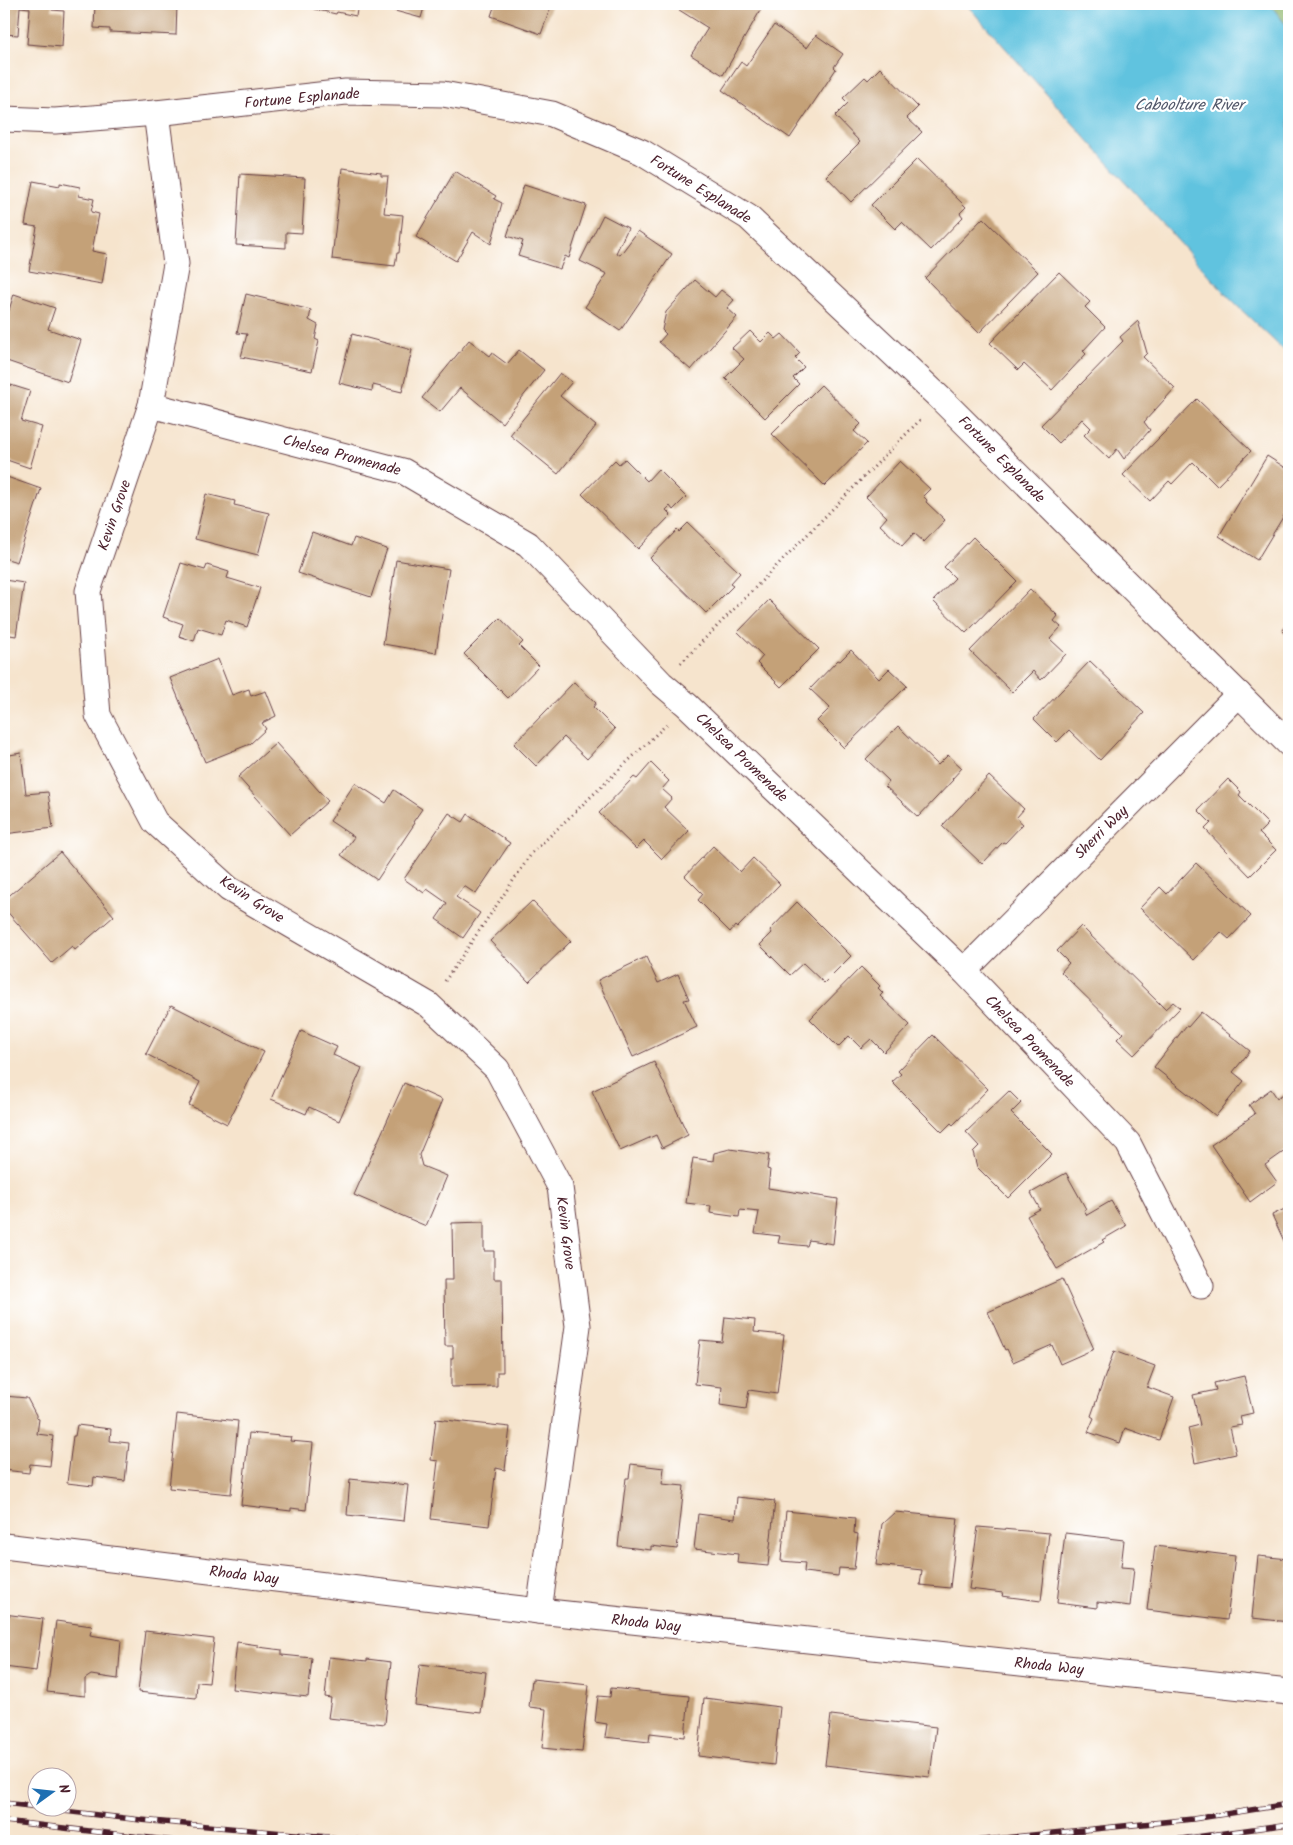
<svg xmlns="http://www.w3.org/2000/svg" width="1293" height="1845" viewBox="0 0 1293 1845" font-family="Kalam,sans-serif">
  <rect width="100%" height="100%" fill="#fff"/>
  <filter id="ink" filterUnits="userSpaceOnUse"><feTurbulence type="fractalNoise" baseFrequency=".02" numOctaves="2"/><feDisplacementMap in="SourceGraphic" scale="10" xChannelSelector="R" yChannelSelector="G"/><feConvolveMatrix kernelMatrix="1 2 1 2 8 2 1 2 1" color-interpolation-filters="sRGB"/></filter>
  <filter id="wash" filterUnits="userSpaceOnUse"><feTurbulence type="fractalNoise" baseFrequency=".0096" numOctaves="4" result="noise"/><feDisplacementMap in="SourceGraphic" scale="20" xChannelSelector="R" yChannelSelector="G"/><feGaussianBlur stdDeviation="1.12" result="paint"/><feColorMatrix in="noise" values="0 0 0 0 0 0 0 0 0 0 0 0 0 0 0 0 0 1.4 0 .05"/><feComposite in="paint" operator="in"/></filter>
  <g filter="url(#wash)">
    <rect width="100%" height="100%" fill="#f6e4cd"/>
    <polygon fill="#8eb76d" stroke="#6c6b4c" points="1270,4 1289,4 1289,29"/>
    <polygon fill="#61c3df" stroke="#567185" points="966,4 1270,4 1289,29 1289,355 1230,299"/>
    <g id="blocks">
      <g fill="#c4a178">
        <polygon points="4,4 52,4 52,10 64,11 62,47 27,44 30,8 20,7 18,35 4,34"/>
        <polygon points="95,4 177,4 176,35 110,32 110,29 94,28"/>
        <polygon points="305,4 358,4 356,16 337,12 336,14 314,9 315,7"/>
        <polygon points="385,4 425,4 421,18 384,8"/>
        <polygon points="495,4 552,4 541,34 491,16"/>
        <polygon points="679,4 764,4 723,75 691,55 708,28 676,8"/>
        <polygon points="774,25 807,48 816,35 843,54 834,67 836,69 790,138 722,90 741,62 746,66"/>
        <polygon points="880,68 918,107 907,118 922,132 851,202 826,176 860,142 835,116 848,103 843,98 865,77 868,80"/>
        <polygon points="917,159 966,207 960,213 963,217 931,250 902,222 895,229 871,205"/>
        <polygon points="342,168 381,173 381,176 388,176 384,213 403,215 399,253 397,253 395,266 332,259"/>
        <polygon points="455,171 496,196 494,199 502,203 491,244 473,232 456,261 416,237"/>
        <polygon points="240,174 305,178 302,233 286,232 286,248 236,245"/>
        <polygon points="33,181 60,186 60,183 80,187 79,196 94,199 91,212 99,214 92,251 107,254 102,284 29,271 37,227 25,225"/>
        <polygon points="524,185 586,205 569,258 565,256 560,269 518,256 523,241 507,236"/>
        <polygon points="603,215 628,228 616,253 620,255 638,231 672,254 620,331 585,307 607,274 580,261"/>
        <polygon points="983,218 1038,272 979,333 925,278"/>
        <polygon points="1059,272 1090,302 1085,307 1105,327 1083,351 1086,354 1052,390 1024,364 1018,370 990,343"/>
        <polygon points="695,280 715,297 721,290 734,300 727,308 737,317 691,370 659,342 666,334 662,330 666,312"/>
        <polygon points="14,294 55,308 48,329 81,340 68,382 4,360 4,326"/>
        <polygon points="246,294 311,310 309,320 318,325 315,339 319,341 312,371 241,357 247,334 237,333"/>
        <polygon points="1138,321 1147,353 1143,357 1175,388 1144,422 1150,430 1124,459 1117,449 1109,459 1084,435 1091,428 1082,419 1059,443 1041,425 1123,341 1120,337"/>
        <polygon points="750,331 761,342 770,333 776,339 782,334 800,353 795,358 804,367 793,378 799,384 765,418 725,378 744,359 732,348"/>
        <polygon points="352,334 412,350 402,392 373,385 372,391 339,383"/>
        <polygon points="469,340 490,356 492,353 507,364 519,350 544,370 502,423 460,388 440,412 422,398"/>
        <polygon points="560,373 572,382 560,396 596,426 558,474 510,435"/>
        <polygon points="4,383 30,391 21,421 42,427 30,468 4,459"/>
        <polygon points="821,385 861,424 854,431 867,443 825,486 772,434"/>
        <polygon points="1197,399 1251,451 1217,486 1193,462 1172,484 1169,481 1150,501 1123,475"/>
        <polygon points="1267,456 1289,470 1289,507 1257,560 1219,536"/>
        <polygon points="625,459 647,481 658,469 686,497 673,510 670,506 666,510 671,515 638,549 582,494 615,460 619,464"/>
        <polygon points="900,461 930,489 923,496 927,500 926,502 945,520 924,542 914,533 902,546 880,525 887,517 866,497"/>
        <polygon points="4,476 41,489 17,562 4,558"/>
        <polygon points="206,494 235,501 234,505 269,513 258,555 195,539"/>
        <polygon points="688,523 740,573 730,584 733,586 706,613 650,558 677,530 679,532"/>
        <polygon points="312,532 351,546 354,538 387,549 371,597 298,573"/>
        <polygon points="973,537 1017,581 966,633 933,601 955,578 944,567"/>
        <polygon points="396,560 449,569 436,653 383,644"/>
        <polygon points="181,563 205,570 207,565 229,572 227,578 260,588 247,627 226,620 221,635 198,628 194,641 179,636 183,624 163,617"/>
        <polygon points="4,580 24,583 16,636 4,634"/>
        <polygon points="1030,589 1058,616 1054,621 1061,627 1050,639 1066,654 1041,680 1033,671 1012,692 970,651"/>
        <polygon points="769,600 819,649 781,687 757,663 763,656 738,632"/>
        <polygon points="500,618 523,642 519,646 539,666 508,698 464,654"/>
        <polygon points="1289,623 1289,638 1282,631"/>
        <polygon points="851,650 879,679 889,669 907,686 844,748 817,721 830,708 810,689 838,660 840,661"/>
        <polygon points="218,659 232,695 249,689 251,696 266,691 276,716 262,723 266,729 250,744 205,762 170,678"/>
        <polygon points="1090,661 1144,713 1100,760 1069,730 1057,742 1034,719"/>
        <polygon points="574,682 596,703 593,707 615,729 587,759 564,737 536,766 514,744"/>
        <polygon points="898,726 938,765 948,755 962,768 952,779 953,780 918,817 885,786 889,781 866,759"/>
        <polygon points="276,743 328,801 290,835 238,777"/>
        <polygon points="21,753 26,794 48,792 53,828 4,834 4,756"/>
        <polygon points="651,763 669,781 662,789 672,798 664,807 689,831 662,859 644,841 636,849 599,813 634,777 637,779"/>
        <polygon points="989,776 1024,809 1016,818 1023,824 1005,843 1003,842 982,864 942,826"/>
        <polygon points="1228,779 1241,792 1239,795 1268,824 1259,833 1276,850 1250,876 1205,829 1211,823 1198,810"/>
        <polygon points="355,783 386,803 394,790 422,809 413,822 415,823 377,880 341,855 354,837 330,821"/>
        <polygon points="449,813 463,822 468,814 510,843 476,894 464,886 456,897 480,913 463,938 436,919 447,903 427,889 424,893 404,879"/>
        <polygon points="713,846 740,872 753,858 780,884 737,928 735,926 730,932 698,900 703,894 685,876"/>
        <polygon points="60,852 114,916 75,950 72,946 52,963 4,908 4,900"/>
        <polygon points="1196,863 1251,916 1229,939 1221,932 1194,960 1140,908 1160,887 1167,894"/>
        <polygon points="532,901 571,941 529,982 490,941"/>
        <polygon points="797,902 851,956 824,983 803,963 790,975 760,945 772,933 770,930"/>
        <polygon points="1081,926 1165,1009 1173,1002 1180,1008 1134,1055 1117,1039 1123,1033 1061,972 1069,963 1057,951"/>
        <polygon points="646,957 658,983 678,974 689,999 684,1000 697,1027 633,1057 598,980"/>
        <polygon points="861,967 880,986 878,988 883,993 880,996 910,1025 884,1052 871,1039 861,1048 849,1036 838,1047 810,1019"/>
        <polygon points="171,1005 264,1052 227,1124 189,1105 200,1082 146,1054"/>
        <polygon points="1201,1012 1250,1051 1233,1072 1244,1081 1216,1116 1154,1067 1186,1026 1188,1027"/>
        <polygon points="301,1031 337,1047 333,1055 362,1068 339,1121 309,1107 306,1114 271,1099"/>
        <polygon points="933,1035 988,1089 953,1125 951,1123 942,1132 892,1082 901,1074 898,1071"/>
        <polygon points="654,1062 688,1135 662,1148 656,1135 620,1151 592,1091"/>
        <polygon points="404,1083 442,1100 419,1155 422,1166 447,1176 426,1226 354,1195"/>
        <polygon points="1271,1089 1277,1098 1285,1093 1289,1099 1289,1148 1265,1165 1277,1182 1250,1202 1211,1145 1255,1114 1249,1105"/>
        <polygon points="1009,1091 1021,1103 1011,1113 1052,1154 1008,1198 977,1167 973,1152 979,1146 966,1132"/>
        <polygon points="730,1149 769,1155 767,1169 770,1170 768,1188 838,1199 833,1244 809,1240 807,1246 778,1243 780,1236 755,1233 759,1212 740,1210 739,1217 710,1213 711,1206 686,1203 693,1158 713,1161 714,1153"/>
        <polygon points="1066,1173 1086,1209 1084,1210 1087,1215 1111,1201 1126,1226 1102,1240 1104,1242 1057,1269 1027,1216 1040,1209 1031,1193"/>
        <polygon points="1289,1207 1289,1252 1272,1215"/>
        <polygon points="484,1222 484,1251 494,1251 494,1279 502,1279 503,1372 497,1372 497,1386 451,1387 451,1358 453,1358 453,1346 445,1346 444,1280 453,1280 452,1223"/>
        <polygon points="1062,1279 1094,1349 1060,1364 1052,1345 1013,1362 1007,1349 1005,1350 988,1312"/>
        <polygon points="725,1317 755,1320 754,1332 784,1335 777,1394 749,1390 746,1409 720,1405 722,1387 695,1384 700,1340 722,1342"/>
        <polygon points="1114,1351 1155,1366 1147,1387 1174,1397 1159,1440 1125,1428 1120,1443 1088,1432 1094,1418 1091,1416"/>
        <polygon points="1244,1376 1253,1413 1240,1416 1242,1425 1230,1427 1236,1454 1195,1463 1188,1428 1200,1425 1193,1395 1216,1390 1214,1383"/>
        <polygon points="4,1396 27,1398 36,1415 36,1418 39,1419 37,1434 53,1436 50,1466 30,1464 29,1473 4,1470"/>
        <polygon points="177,1414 238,1421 231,1494 169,1488"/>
        <polygon points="436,1419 510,1427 505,1470 496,1468 489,1526 431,1519 438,1461 431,1460"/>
        <polygon points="77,1425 111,1429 110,1441 129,1443 125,1481 94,1477 93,1486 67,1483 73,1436 75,1436"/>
        <polygon points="249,1433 291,1437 290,1441 313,1443 306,1510 291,1508 291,1511 241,1505"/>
        <polygon points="631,1464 664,1468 662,1484 684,1486 677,1549 651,1546 651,1550 618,1546 626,1478 629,1478"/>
        <polygon points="350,1479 408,1485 404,1521 347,1515"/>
        <polygon points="737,1497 775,1501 768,1566 737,1563 738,1554 694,1549 698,1514 735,1519"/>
        <polygon points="786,1511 855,1518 854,1533 858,1534 854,1569 839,1568 838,1576 804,1572 805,1563 781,1561"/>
        <polygon points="895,1512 958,1518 950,1588 920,1585 922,1570 876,1565 882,1524"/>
        <polygon points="978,1527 1049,1533 1041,1601 1002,1596 1003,1593 969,1589"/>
        <polygon points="1065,1533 1124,1540 1121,1567 1134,1568 1130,1606 1097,1602 1097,1608 1057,1603"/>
        <polygon points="1155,1546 1235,1556 1227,1620 1147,1610"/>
        <polygon points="1258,1556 1289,1559 1289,1622 1252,1618"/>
        <polygon points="4,1614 43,1619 36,1671 4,1667"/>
        <polygon points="56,1621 92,1626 90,1635 121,1640 118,1679 91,1675 85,1679 85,1696 47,1692"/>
        <polygon points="145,1631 214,1639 209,1683 197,1682 196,1698 138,1692"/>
        <polygon points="237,1642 258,1645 258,1647 282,1650 282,1655 312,1658 308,1697 232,1689"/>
        <polygon points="329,1657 367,1661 367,1659 391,1662 385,1724 328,1718 331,1698 325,1697"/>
        <polygon points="420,1664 486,1672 481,1713 415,1705"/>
        <polygon points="532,1679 589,1685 582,1752 542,1748 546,1709 529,1707"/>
        <polygon points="611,1688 689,1696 685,1737 650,1733 649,1742 605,1737 607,1724 595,1722 598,1696 610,1697"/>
        <polygon points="704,1698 780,1707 774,1765 698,1756"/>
        <polygon points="831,1715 936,1727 930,1777 825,1765"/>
      </g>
    </g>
  </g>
  <g filter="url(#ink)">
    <use href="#blocks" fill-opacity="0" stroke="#643d43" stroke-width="1"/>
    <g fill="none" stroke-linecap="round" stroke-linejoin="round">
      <g stroke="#643d43" stroke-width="27">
        <g id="street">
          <polyline points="156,113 176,264 151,405 88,591 98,715 155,822 229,889 429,1005 497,1069 560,1187 578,1326 539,1611"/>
          <polyline points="4,119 55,121 156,113 346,92 443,94 552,114 642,152 748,217 941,399 1289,744"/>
          <polyline points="151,405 403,471 528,544 661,683 687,705 964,971 1128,1143 1201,1286"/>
          <polyline points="964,971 1239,694"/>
          <polyline points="4,1546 539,1611 1289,1692"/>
        </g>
      </g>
      <g stroke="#643d43" stroke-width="3" stroke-dasharray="1 4" stroke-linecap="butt">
        <polyline points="681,663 922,418"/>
        <polyline points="445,981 532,853 667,724"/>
      </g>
      <use href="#street" stroke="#fff" stroke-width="25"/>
      <g stroke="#4a1f2b" stroke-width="5.5">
        <g id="rail">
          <polyline points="4,1803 38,1807"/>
          <polyline points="38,1808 141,1820 372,1841"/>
          <polyline points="4,1821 175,1841"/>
          <polyline points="974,1841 1193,1819 1289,1804"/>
          <polyline points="1167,1841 1289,1824"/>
        </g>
      </g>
      <use href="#rail" stroke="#fff" stroke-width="4" stroke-dasharray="11" stroke-linecap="butt"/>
    </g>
  </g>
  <g text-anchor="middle" stroke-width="4.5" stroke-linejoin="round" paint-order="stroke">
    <g font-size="15" fill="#4a1f2b" stroke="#fff">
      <text transform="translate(302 98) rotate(-5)" y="5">Fortune Esplanade</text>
      <text transform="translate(701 189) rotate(32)" y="5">Fortune Esplanade</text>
      <text transform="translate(342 455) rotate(15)" y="5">Chelsea Promenade</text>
      <text transform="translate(1002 459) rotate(45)" y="5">Fortune Esplanade</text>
      <text transform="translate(114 515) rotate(-71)" y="5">Kevin Grove</text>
      <text transform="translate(742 757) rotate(44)" y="5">Chelsea Promenade</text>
      <text transform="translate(1101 832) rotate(-45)" y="5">Sherri Way</text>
      <text transform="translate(252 899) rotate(33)" y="5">Kevin Grove</text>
      <text transform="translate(1030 1041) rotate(46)" y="5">Chelsea Promenade</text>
      <text transform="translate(566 1233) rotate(83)" y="5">Kevin Grove</text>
      <text transform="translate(244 1575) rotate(7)" y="5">Rhoda Way</text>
      <text transform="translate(646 1623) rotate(6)" y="5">Rhoda Way</text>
      <text transform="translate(1049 1666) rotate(6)" y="5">Rhoda Way</text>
    </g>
    <g font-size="16" font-style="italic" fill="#52586a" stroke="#fff">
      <text x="1189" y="110">Caboolture River</text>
    </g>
  </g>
  <rect width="1293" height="1845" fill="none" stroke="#fff" stroke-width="20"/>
  <g transform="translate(52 1792) rotate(75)"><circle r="24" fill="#ffffff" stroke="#b7a5aa"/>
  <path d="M0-4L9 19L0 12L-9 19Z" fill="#1f6fb2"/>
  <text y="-8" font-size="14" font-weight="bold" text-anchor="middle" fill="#4a1f2b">N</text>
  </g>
</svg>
